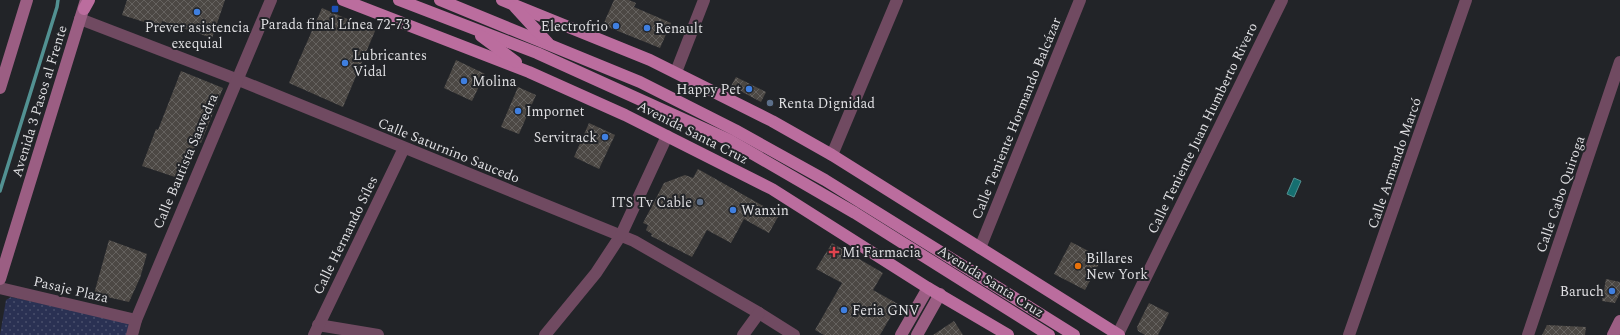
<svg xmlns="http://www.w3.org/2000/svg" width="1620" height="335" viewBox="0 0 1620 335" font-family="Spectral,serif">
  <defs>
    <pattern id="park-dots" width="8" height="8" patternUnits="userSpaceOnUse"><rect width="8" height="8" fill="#2a3153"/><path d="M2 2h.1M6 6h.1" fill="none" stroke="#484e6b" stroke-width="1.8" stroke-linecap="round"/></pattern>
    <pattern id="building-cross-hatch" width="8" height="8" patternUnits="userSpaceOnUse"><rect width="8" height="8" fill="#4c4844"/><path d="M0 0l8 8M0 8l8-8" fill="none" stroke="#65625f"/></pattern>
  </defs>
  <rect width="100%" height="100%" fill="#222428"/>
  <polygon fill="url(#park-dots)" points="11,297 127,322 129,325 127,335 0,335 6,300"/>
  <polygon fill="#166f70" stroke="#529192" points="1294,178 1301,181 1294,197 1287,194"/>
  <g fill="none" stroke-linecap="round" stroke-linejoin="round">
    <polyline stroke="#529192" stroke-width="3.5" points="0,191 57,7 58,0"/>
  </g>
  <g fill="url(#building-cross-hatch)">
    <polygon points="127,0 225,0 212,38 162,21 160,27 122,15"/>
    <polygon points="614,0 629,0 636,3 634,7 671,23 660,48 603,25"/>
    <polygon points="322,8 375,31 343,107 289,83"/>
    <polygon points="456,60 485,74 472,101 444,88"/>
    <polygon points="181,71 223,88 201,143 197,141 184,180 142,166 156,129 158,130"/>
    <polygon points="736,77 766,92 761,102 731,86"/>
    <polygon points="518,87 536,95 519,134 501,127"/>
    <polygon points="589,123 615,135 599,169 574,157"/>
    <polygon points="698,169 779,215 769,233 744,219 731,243 707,230 692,257 651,236 652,234 646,230 648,225 643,223 664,183 685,175 693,178"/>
    <polygon points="109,240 147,254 140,278 129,302 94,294"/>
    <polygon points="1071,242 1102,258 1085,290 1054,274"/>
    <polygon points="832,243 883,273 873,290 898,304 880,335 824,335 815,330 842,283 816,269"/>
    <polygon points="1606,279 1620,282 1620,293 1615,303 1602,301"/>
    <polygon points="1149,303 1169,313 1158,335 1145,335 1138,331 1137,327"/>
    <polygon points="954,321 963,335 933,335"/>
    <polygon points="1547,325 1586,327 1585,335 1542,335"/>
  </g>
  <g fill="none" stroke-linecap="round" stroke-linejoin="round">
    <g stroke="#704a61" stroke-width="12">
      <polyline points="80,19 236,79 634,241 759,313 794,335"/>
      <polyline points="676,72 704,0"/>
      <polyline points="832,155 897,0"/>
      <polyline points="980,248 1080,0"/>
      <polyline points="0,288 136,320"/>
      <polyline points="318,325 378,335"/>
      <polyline points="1118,334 1282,0"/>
      <polyline points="132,335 136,320 271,0"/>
      <polyline points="314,335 404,148"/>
      <polyline points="545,335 596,273 621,235 667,136"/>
      <polyline points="743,335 759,313"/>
      <polyline points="1349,335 1466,0"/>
      <polyline points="1528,335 1620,62"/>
    </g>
    <g stroke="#9b5e83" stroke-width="12">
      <polyline points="0,88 27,0"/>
      <polyline points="0,279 86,0"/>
      <polyline points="901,335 928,288"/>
      <polyline points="917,335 940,294"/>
      <polyline points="1613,335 1620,321"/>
    </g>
    <g stroke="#bb6d9e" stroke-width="12">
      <polyline points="343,0 529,72 625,115 772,189 928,288 1008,335"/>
      <polyline points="399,0 537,53 729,140 855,213 1049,335"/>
      <polyline points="440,0 640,82 735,130 825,180 1074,335"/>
      <polyline points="502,0 650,60 772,121 832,155 1119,335"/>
      <polyline points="515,7 548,43"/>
      <polyline points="84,9 89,0"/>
      <polyline points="481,36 516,62"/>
    </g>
  </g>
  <rect fill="#1a4fb4" stroke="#222428" stroke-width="1.5" x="331" y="5" width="8" height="8" rx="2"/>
  <g fill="#3f7fe0" stroke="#222428" stroke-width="1.5">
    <circle cx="197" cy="12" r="4"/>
    <circle cx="616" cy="26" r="4"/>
    <circle cx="647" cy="28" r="4"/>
    <circle cx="345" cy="63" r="4"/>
    <circle cx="464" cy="81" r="4"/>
    <circle cx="749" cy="89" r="4"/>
    <circle cx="518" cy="111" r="4"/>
    <circle cx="605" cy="137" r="4"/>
    <circle cx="733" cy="210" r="4"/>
    <circle cx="1612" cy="291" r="4"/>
    <circle cx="844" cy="310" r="4"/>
  </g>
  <g fill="#5c6f8a" stroke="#222428" stroke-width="1.5">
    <circle cx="770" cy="103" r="4"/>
    <circle cx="700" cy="202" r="4"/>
  </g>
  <path fill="#e0444e" stroke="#222428" stroke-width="1.5" d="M832 246h4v4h4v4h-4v4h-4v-4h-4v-4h4z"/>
  <circle fill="#e8710a" stroke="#222428" stroke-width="1.5" cx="1078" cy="266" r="4"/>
  <g text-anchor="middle" stroke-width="4" stroke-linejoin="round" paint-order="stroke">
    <g font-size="14" fill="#dfdfe2" stroke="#222428" text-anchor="start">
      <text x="335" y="29" text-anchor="middle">Parada final Línea 72-73</text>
      <text x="608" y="31" text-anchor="end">Electrofrio</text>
      <text x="197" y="32" text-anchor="middle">Prever asistencia<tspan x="197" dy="16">exequial</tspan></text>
      <text x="655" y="33">Renault</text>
      <text x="353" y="60">Lubricantes<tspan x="353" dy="16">Vidal</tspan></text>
      <text x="472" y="86">Molina</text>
      <text x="741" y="94" text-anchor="end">Happy Pet</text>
      <text x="778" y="108">Renta Dignidad</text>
      <text x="526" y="116">Impornet</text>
      <text x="597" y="142" text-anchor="end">Servitrack</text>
      <text x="692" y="207" text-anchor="end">ITS Tv Cable</text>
      <text x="741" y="215">Wanxin</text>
      <text x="842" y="257">Mi Farmacia</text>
      <text x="1086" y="263">Billares<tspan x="1086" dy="16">New York</tspan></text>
      <text x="1604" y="296" text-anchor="end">Baruch</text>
      <text x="852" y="315">Feria GNV</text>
    </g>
    <g font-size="14" fill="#dfdfe2" stroke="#222428">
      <text transform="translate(39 101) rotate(-73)" y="5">Avenida 3 Pasos al Frente</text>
      <text transform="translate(1016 118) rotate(-68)" y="5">Calle Teniente Hormando Balcázar</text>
      <text transform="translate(1202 128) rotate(-64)" y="5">Calle Teniente Juan Humberto Rivero</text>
      <text transform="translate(693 132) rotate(27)" y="5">Avenida Santa Cruz</text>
      <text transform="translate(449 150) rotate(22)" y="5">Calle Saturnino Saucedo</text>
      <text transform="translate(185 161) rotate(-67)" y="5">Calle Bautista Saavedra</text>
      <text transform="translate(1394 163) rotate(-71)" y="5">Calle Armando Marcó</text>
      <text transform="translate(1560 194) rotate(-71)" y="5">Calle Cabo Quiroga</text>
      <text transform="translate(345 235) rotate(-64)" y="5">Calle Hernando Síles</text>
      <text transform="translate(991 281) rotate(32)" y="5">Avenida Santa Cruz</text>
      <text transform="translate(71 289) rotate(13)" y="5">Pasaje Plaza</text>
    </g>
  </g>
</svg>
